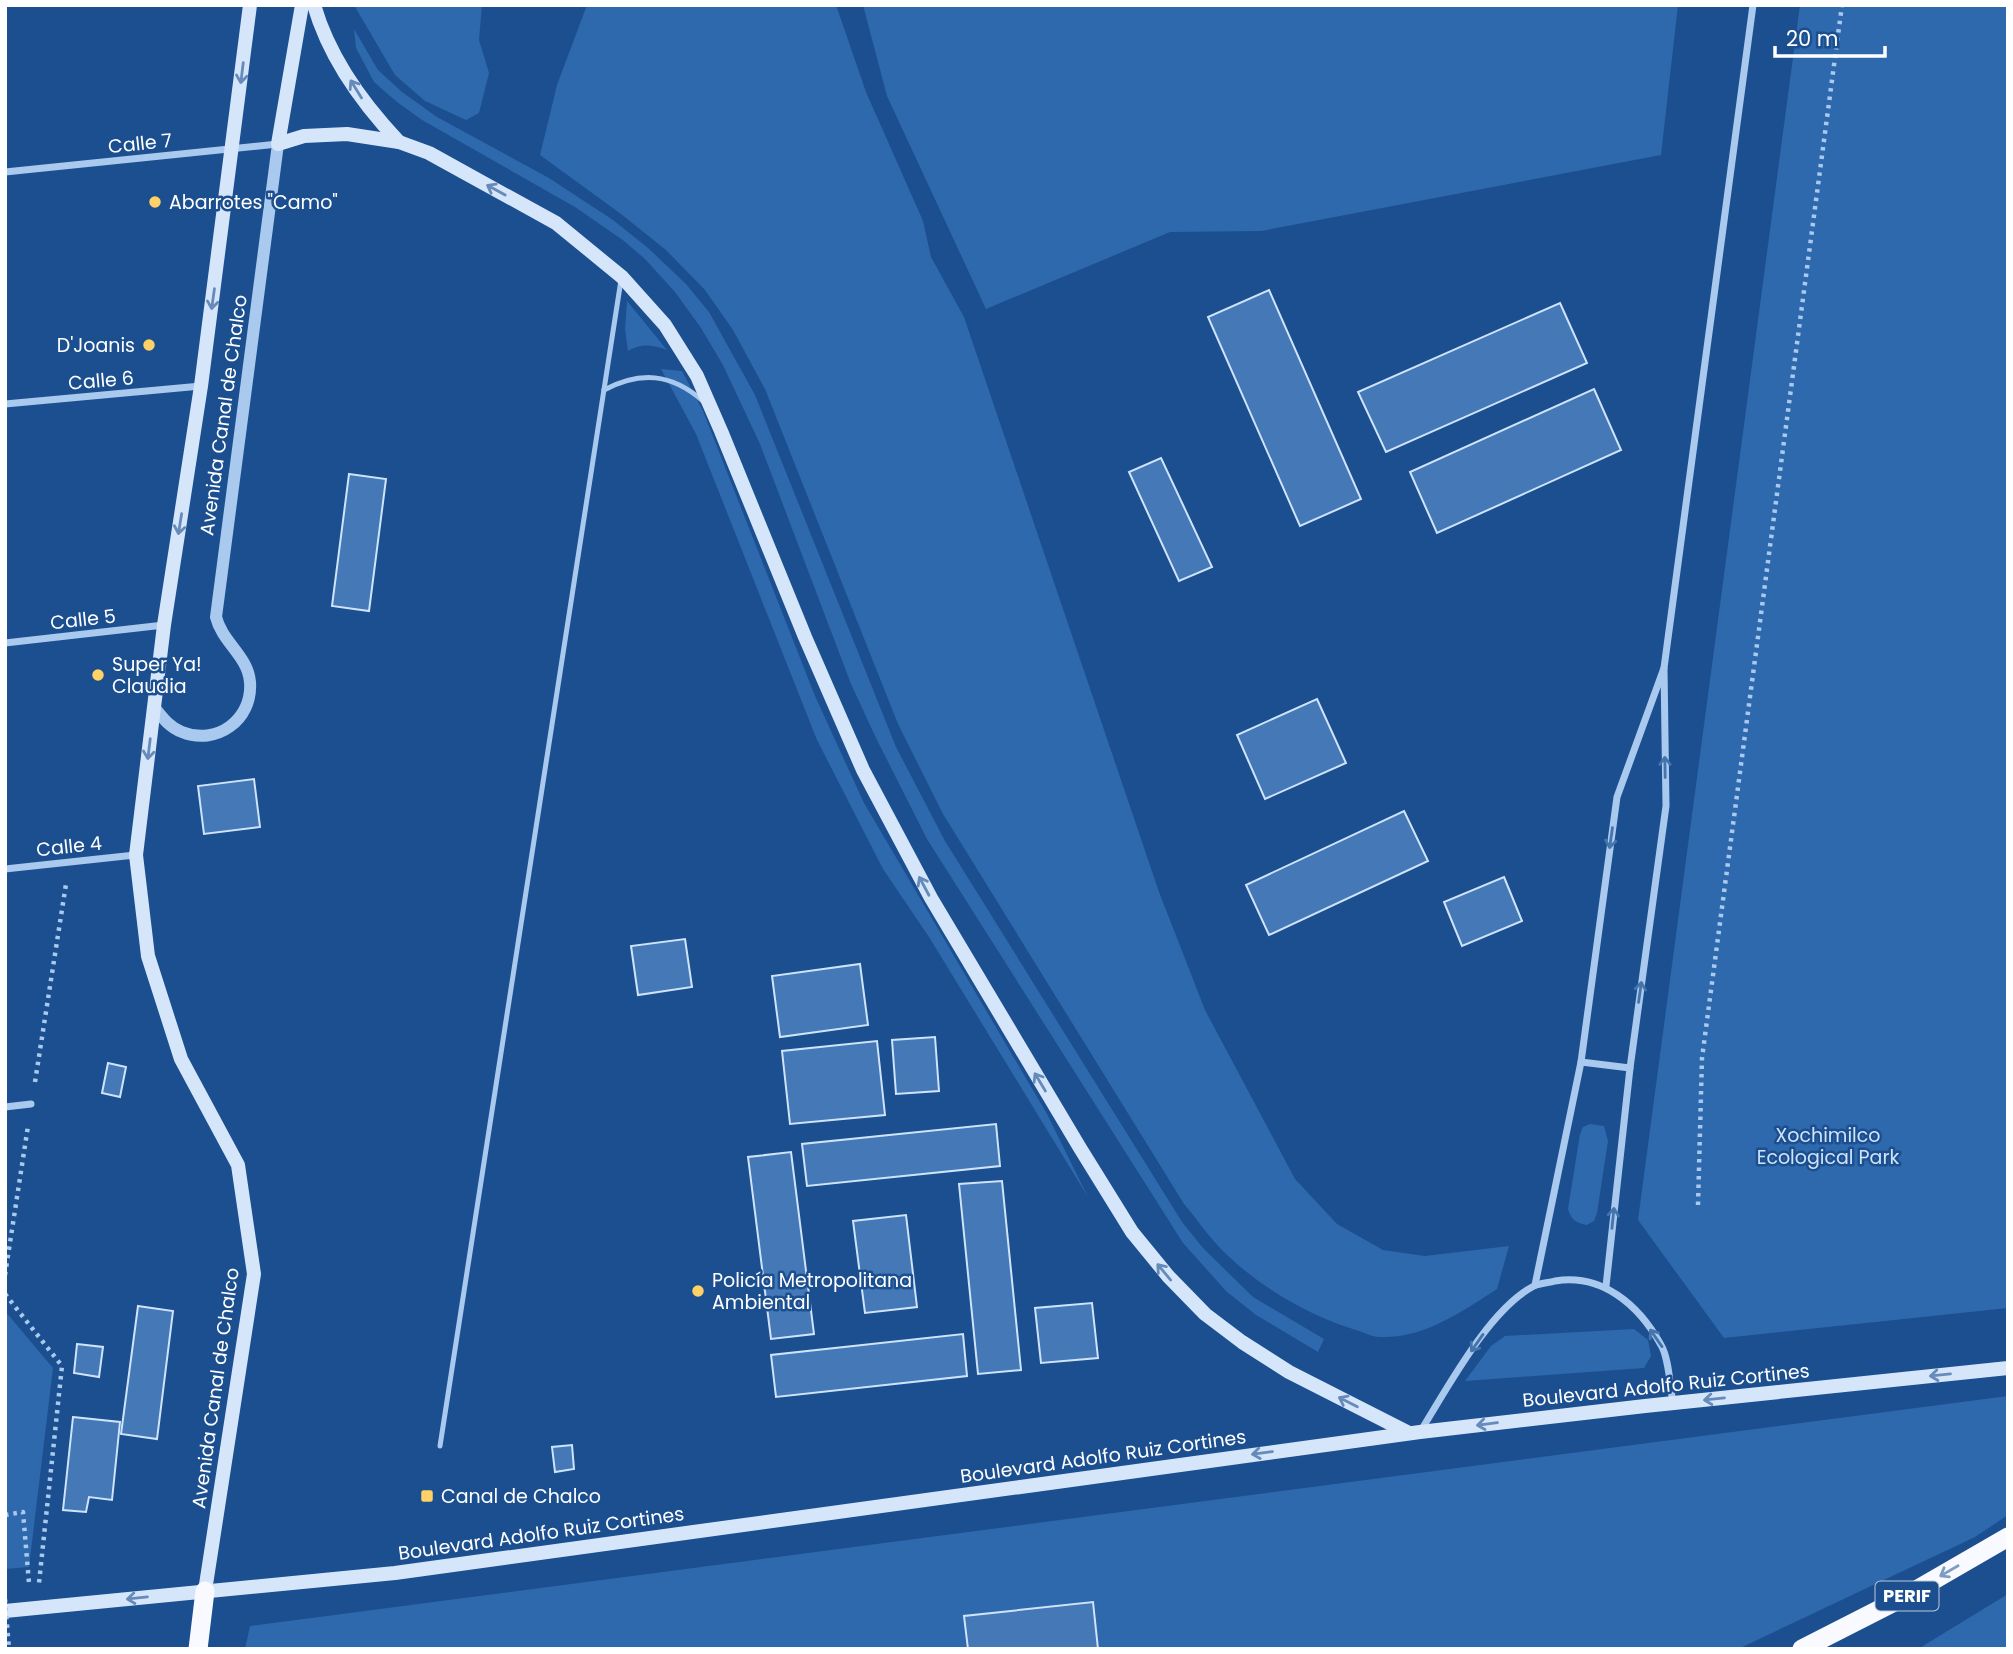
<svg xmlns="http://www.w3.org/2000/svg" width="2013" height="1654" viewBox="0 0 2013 1654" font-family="Poppins,sans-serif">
  <rect width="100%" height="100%" fill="#1b4f8f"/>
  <g fill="#2e69ad">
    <polygon points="354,5 482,5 479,40 489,73 479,113 466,120 425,101 395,75"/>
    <path d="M 587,5 L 836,5 L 866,92 L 923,221 L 931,257 L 964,317 L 1159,892 L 1205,1010 L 1295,1179 L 1337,1224 L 1383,1250 L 1425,1256 L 1509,1246 L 1497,1289 C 1461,1312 1424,1339 1379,1337 C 1373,1337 1365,1333 1359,1331 C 1309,1316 1259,1287 1222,1250 C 1208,1236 1197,1219 1184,1204 L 943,814 L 898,724 L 765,389 L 733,330 L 705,290 L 666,250 L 621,214 L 540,155 L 557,85 Z"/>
    <polygon points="863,5 1678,5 1661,155 1261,231 1170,232 986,309 887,96"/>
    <polygon points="1800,5 2008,5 2008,1308 1724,1338 1638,1220"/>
    <polygon points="354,29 378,70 402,92 437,117 549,178 613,220 648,248 686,284 709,312 755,395 896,747 945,841 1182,1222 1203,1248 1253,1297 1324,1339 1318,1352 1256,1315 1226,1291 1183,1243 927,839 876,738 851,684 760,444 723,365 701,328 675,292 645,259 624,241 575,207 422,120 397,102 374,82 356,48"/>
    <path d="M 627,301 L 667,350 C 652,345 643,343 628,351 L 625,329 Z"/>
    <polygon points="661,369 682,371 703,411 815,696 864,803 1047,1114 1088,1197 929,937 883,869 817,740 696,434"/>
    <path d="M 1590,1124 L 1604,1126 L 1608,1141 L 1597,1213 L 1594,1221 L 1587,1225 C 1576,1223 1571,1220 1568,1209 L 1580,1134 L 1583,1127 Z"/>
    <polygon points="5,1311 53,1368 29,1567 5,1569"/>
    <polygon points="1634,1329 1648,1340 1651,1356 1644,1368 1465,1381 1491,1346 1505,1336"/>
    <polygon points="2008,1396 2008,1515 1975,1537 1738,1649 245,1649 250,1626"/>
    <polygon points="2008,1594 2008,1649 1918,1649"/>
  </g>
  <g fill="#4478b7" stroke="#cfe3fa" stroke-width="2">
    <polygon points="1269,290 1361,499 1300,526 1208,317"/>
    <polygon points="1560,303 1587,363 1386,452 1358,392"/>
    <polygon points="1594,389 1621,450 1437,533 1410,472"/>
    <polygon points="1161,458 1212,567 1179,581 1129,472"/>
    <polygon points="349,474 386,479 369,611 332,606"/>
    <polygon points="1317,699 1346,763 1265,799 1237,735"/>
    <polygon points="254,779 260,827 204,834 198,786"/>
    <polygon points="1404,811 1428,861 1269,935 1246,885"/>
    <polygon points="1504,877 1522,921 1462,946 1444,902"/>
    <polygon points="685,939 692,987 638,995 631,946"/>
    <polygon points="860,964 868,1025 780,1037 772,976"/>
    <polygon points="935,1037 939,1091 896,1094 892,1040"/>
    <polygon points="877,1041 885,1115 790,1124 782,1051"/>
    <polygon points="108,1063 126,1067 120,1097 102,1093"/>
    <polygon points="996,1124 1000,1166 807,1186 802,1144"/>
    <polygon points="791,1152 814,1334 771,1339 748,1157"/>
    <polygon points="1002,1181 1021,1370 978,1374 959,1184"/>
    <polygon points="906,1215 917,1307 865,1313 853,1221"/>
    <polygon points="1092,1303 1098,1358 1041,1363 1035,1308"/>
    <polygon points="138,1306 173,1311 157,1439 121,1434"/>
    <polygon points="963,1334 967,1376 776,1397 771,1355"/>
    <polygon points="77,1344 103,1347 99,1377 74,1373"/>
    <polygon points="73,1417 120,1422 112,1500 89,1497 86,1512 63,1510"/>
    <polygon points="572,1445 574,1469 555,1472 552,1447"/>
    <polygon points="1093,1602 1098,1649 968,1649 964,1616"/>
  </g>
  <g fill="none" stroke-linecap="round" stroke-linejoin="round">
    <g stroke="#a9c9ee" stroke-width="4.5" stroke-dasharray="3.5 5" stroke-linecap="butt">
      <polyline points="35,1082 66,884"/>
      <polyline points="1698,1205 1702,1058 1842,5"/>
      <polyline points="5,1275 28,1126"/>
      <polyline points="5,1294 62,1366 39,1583"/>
      <polyline points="5,1515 23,1512 29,1583"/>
    </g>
    <g stroke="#a9c9ee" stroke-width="5">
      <path d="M 604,390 C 640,371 671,373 703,401"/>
      <polyline points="440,1446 621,280"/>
    </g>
    <g stroke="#a9c9ee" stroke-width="7">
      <polyline points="5,172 278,144"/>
      <polyline points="5,404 201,386"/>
      <polyline points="5,643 164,625"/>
      <polyline points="1664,668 1753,5"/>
      <polyline points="5,869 135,855"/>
      <polyline points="1581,1062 1630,1068"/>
      <polyline points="5,1107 31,1104"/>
      <polyline points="1535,1285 1581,1062 1617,797 1664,668 1666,806 1630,1068 1606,1286"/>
      <path d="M 1420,1432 C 1447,1389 1489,1309 1534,1286 C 1540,1283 1549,1283 1555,1281 C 1602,1273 1639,1305 1661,1345 C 1669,1358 1670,1387 1673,1403"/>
    </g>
    <path stroke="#a9c9ee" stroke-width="12" d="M 154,707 C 162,717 169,727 182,732 C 216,746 253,720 250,682 C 248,656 222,642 216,617 L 278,144"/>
    <g stroke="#d6e6fa" stroke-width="14">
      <polyline points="302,5 278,144 304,136 347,134 399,142 429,153 556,223 622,277 665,325 697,376 721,431 805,637 863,770 931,898 1080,1148 1132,1232 1168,1276 1205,1314 1242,1342 1289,1372 1409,1433"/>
      <path d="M 314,5 C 329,57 362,103 399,142"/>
      <polyline points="205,1591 254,1274 238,1165 181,1059 148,956 136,855 164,625 201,386 250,5"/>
      <polyline points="5,1611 395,1573 1420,1432 1645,1406 2008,1368"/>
    </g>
    <g stroke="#f8faff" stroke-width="19">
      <polyline points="198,1649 205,1591"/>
      <polyline points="1802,1649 1906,1596 2008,1537"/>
    </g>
    <polyline stroke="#a9c9ee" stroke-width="4.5" stroke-dasharray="3.5 5" stroke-linecap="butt" points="5,1599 9,1649"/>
  </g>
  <defs><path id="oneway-shaft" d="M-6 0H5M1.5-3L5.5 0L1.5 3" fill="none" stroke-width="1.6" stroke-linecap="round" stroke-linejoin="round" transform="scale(1.75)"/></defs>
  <g stroke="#668bba">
    <use href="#oneway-shaft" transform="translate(242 73) rotate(97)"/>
    <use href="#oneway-shaft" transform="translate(356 89) rotate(-122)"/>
    <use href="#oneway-shaft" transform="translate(496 190) rotate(-151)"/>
    <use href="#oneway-shaft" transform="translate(213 299) rotate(98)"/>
    <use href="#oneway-shaft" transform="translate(180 524) rotate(99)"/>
    <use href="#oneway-shaft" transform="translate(149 749) rotate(97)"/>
    <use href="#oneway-shaft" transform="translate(924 886) rotate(-118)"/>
    <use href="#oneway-shaft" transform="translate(1040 1082) rotate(-121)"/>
    <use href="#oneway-shaft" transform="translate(1164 1272) rotate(-130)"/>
    <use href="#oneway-shaft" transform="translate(1940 1375) rotate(174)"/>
    <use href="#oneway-shaft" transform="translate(1714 1399) rotate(174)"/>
    <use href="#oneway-shaft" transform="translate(1348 1402) rotate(-153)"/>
    <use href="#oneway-shaft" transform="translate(1487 1424) rotate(173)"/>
    <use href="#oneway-shaft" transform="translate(1262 1453) rotate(172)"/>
    <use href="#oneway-shaft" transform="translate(137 1598) rotate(174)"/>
  </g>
  <g stroke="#4674ac">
    <use href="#oneway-shaft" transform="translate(1665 767) rotate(-91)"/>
    <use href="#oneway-shaft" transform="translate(1611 838) rotate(98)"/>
    <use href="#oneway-shaft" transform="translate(1640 992) rotate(-82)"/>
    <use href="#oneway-shaft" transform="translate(1613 1218) rotate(-84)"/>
    <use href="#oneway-shaft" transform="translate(1656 1338) rotate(-125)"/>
    <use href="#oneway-shaft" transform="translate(1477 1343) rotate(125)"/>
  </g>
  <use stroke="#7e9cc1" href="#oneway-shaft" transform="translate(1949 1571) rotate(150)"/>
  <g fill="#ffd166" stroke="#1b4f8f" stroke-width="2.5">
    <circle cx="155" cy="202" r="7"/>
    <circle cx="149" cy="345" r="7"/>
    <circle cx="98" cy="675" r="7"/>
    <circle cx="698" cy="1291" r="7"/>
    <rect x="420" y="1489" width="14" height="14" rx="3.5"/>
  </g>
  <g text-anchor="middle" stroke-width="5" stroke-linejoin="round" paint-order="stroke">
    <rect fill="#1b4f8f" stroke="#bbcadd" stroke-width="2" x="1875.5" y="1581.5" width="63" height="29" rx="5"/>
    <g font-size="18" font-weight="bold" fill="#fff">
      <text x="1907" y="1602">PERIF</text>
    </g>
    <g font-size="19" fill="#fff" stroke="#1b4f8f">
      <text transform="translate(140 143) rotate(-6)" y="7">Calle 7</text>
      <text transform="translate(101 380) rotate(-5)" y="7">Calle 6</text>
      <text transform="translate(223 415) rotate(-82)" y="7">Avenida Canal de Chalco</text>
      <text transform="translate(83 619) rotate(-6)" y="7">Calle 5</text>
      <text transform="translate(69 846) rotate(-6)" y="7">Calle 4</text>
      <text transform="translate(1666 1385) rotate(-6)" y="7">Boulevard Adolfo Ruiz Cortines</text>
      <text transform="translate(215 1388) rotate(-82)" y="7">Avenida Canal de Chalco</text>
      <text transform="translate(1103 1456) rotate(-8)" y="7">Boulevard Adolfo Ruiz Cortines</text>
      <text transform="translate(541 1533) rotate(-8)" y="7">Boulevard Adolfo Ruiz Cortines</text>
    </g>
    <g font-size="19" fill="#fff" stroke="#1b4f8f" text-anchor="start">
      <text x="169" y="209">Abarrotes "Camo"</text>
      <text x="135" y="352" text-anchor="end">D'Joanis</text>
      <text x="112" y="671">Super Ya!<tspan x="112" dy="22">Claudia</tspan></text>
      <text x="712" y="1287">Policía Metropolitana<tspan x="712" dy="22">Ambiental</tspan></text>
      <text x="441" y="1503">Canal de Chalco</text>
    </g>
    <g font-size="19" fill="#cfe3fa" stroke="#1b4f8f">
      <text x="1828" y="1142">Xochimilco<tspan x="1828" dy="22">Ecological Park</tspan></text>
    </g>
  </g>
  <rect width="2013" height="1654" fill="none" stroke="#ffffff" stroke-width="14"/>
  <path d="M1775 46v10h110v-10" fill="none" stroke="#ffffff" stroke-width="3.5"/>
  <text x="1786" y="46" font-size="21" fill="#ffffff" stroke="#1b4f8f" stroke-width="5" paint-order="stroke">20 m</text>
</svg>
